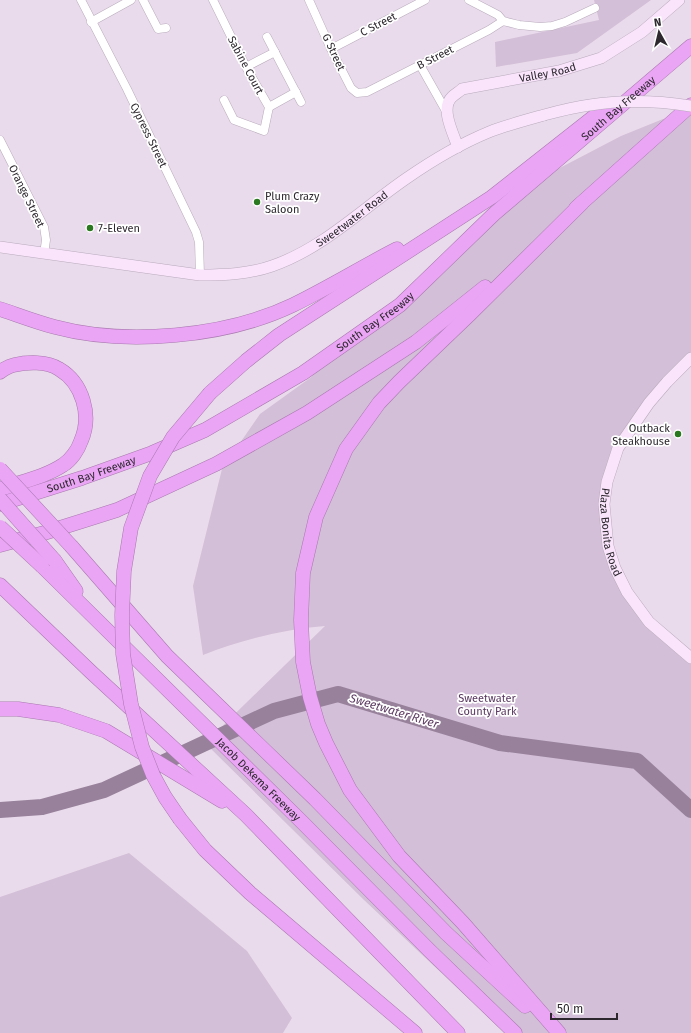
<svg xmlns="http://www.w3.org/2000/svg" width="691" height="1033" viewBox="0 0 691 1033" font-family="'Fira Sans',sans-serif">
  <rect width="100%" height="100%" fill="#eadbec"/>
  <g fill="#d3bfd7">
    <polygon points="594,0 651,0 577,53 496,67 495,42 599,20"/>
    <path d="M 691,113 L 691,356 L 668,380 L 611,467 L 606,534 L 633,601 L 691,656 L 691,1033 L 505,1033 L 364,900 L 205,743 L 325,626 C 284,629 242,640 203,655 L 193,586 L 222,469 L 260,414 L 310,378 L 373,320 L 531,183 L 621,136 L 663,119 Z"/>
    <polygon points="129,853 247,951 292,1018 283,1033 0,1033 0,897"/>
  </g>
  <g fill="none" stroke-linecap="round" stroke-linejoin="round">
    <polyline stroke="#97819b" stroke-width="16" points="0,810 42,807 104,790 274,711 338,694 500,743 637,761 691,810"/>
    <g stroke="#b9abbc" stroke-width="9">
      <g id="minor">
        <polyline points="81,0 127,89 196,232 199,242 200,275"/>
        <polyline points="143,0 158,29 166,28"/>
        <polyline points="213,0 246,67 269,107 264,131 234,120 224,100"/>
        <polyline points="309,0 331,49 351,88 357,93 367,92 489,30 503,21"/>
        <polyline points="469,0 498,15 503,21 519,25 540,27 552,26 565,22 595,8"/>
        <polyline points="91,22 131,0"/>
        <polyline points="267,37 301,102"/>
        <polyline points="331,49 425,0"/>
        <polyline points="420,65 446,111"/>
        <polyline points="246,67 275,52"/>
        <polyline points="269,107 296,92"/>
        <polyline points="0,140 44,227 46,240 44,254"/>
      </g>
    </g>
    <g stroke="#b9abbc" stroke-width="12">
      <g id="secondary">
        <path id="s1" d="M 458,147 C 453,133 440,108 452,97 C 455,94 459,92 462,89 L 559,71 L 601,58 L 642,32 L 679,0"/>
        <path id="s2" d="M 0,247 L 200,275 C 225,275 249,274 272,266 C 324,248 363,208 407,178 C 433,160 460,144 489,132 C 507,125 526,120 544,115"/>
        <path id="s3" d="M 691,358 L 667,382 L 649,403 L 618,448 L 607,482 L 604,504 L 608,546 L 615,568 L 627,592 L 649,622 L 691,658"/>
      </g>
    </g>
    <g stroke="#a879af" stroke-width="15">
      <g id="motorway">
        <polyline points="576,208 691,105"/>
        <path d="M 0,309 C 18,315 36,322 55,327 C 126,346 226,337 293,305 C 328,288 362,267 397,249"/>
        <path d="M 0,372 C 4,369 9,366 14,365 C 27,362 47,361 59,369 C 83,383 92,416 81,441 C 78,450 71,460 63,465 C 45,477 20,482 0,489"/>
        <polyline points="210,393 246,361 279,335 492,197 600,112"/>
        <path id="s4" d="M 0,504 L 82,478 L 152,453 L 205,430 L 303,373 L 400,305 L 494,214 L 691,46"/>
        <polyline points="0,545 44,533 117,510 216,464 307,413 416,342 485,287"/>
        <polyline points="72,547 167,656 315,799 446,933 525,1006"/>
        <polyline points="55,561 76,591"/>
        <path id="s5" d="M 42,566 L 302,822 L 430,951 L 515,1033"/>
        <polyline points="0,585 91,672 246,815 458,1033"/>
        <polyline points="0,709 18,709 59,715 106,731 222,801"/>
        <polyline points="180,819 205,850 250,893 415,1033"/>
        <polyline points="559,1033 463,923 399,856 350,790 326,743 318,724 310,697 303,662 301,620 303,573 316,517 346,449 379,403 399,382 470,314 582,203"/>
      </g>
    </g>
    <use href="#minor" stroke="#fff" stroke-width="8"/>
    <use href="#secondary" stroke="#f9e4fc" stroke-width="11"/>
    <use href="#motorway" stroke="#eaa5f5" stroke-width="14"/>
    <g stroke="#b9abbc" stroke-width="12" stroke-linecap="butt">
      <path id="secondary-bridge" d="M 544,115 C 559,111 575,107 590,105 C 621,100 659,101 691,106"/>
    </g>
    <g stroke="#a879af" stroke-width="15" stroke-linecap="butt">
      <g id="motorway-bridge">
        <polyline points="0,469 72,547"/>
        <polyline points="0,499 55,561"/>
        <polyline points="0,527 42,566"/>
        <polyline points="180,819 165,797 153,775 142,747 131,704 123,654 122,615 124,571 131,528 150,476 173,437 210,393"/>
      </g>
    </g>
    <use href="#secondary-bridge" stroke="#f9e4fc" stroke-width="11"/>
    <use href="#motorway-bridge" stroke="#eaa5f5" stroke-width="14"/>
  </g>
  <g fill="#2a7820" stroke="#fff" stroke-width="1.5">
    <circle cx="257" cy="202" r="4"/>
    <circle cx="90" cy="228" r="4"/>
    <circle cx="678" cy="434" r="4"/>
  </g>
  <g text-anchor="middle" stroke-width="3.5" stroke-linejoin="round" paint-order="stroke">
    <g font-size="11" fill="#2d282e" stroke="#fff">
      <text transform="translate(378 24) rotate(-27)" y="4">C Street</text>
      <text transform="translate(334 52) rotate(65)" y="4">G Street</text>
      <text transform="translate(435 57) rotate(-27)" y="4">B Street</text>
      <text transform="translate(246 65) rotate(62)" y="4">Sabine Court</text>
      <text dy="4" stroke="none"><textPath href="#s1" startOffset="153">Valley Road</textPath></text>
      <text dy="4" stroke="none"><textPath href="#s4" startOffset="744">South Bay Freeway</textPath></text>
      <text transform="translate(149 135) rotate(64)" y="4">Cypress Street</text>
      <text transform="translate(27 196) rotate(64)" y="4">Orange Street</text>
      <text dy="4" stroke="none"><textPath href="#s2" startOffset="368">Sweetwater Road</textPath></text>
      <text dy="4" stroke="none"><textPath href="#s4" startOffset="420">South Bay Freeway</textPath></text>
      <text dy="4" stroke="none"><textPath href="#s4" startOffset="96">South Bay Freeway</textPath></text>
      <text dy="4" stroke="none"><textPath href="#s3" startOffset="203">Plaza Bonita Road</textPath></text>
      <text dy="4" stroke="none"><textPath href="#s5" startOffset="304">Jacob Dekema Freeway</textPath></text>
    </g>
    <g font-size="11" fill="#2d282e" stroke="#fff" text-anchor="start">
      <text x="265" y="200">Plum Crazy<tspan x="265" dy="13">Saloon</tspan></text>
      <text x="98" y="232">7-Eleven</text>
      <text x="670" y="432" text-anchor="end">Outback<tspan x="670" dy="13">Steakhouse</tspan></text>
    </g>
    <g font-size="11" fill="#5a3860" stroke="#fff">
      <text x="487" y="702">Sweetwater<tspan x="487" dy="13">County Park</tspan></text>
    </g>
    <g font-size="12" font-style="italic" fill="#5e3b63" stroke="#fff">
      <text transform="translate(394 711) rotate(17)" y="4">Sweetwater River</text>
    </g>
  </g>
  <g transform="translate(659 32) rotate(352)" stroke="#ffffff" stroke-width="3" paint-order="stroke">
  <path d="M0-3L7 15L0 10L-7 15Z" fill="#2d282e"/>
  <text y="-6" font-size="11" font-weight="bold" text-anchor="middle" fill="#2d282e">N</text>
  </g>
  <path d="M551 1013v6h66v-6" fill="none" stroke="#2d282e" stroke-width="2"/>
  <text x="557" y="1013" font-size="12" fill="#2d282e" stroke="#ffffff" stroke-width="3" paint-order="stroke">50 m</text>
</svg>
